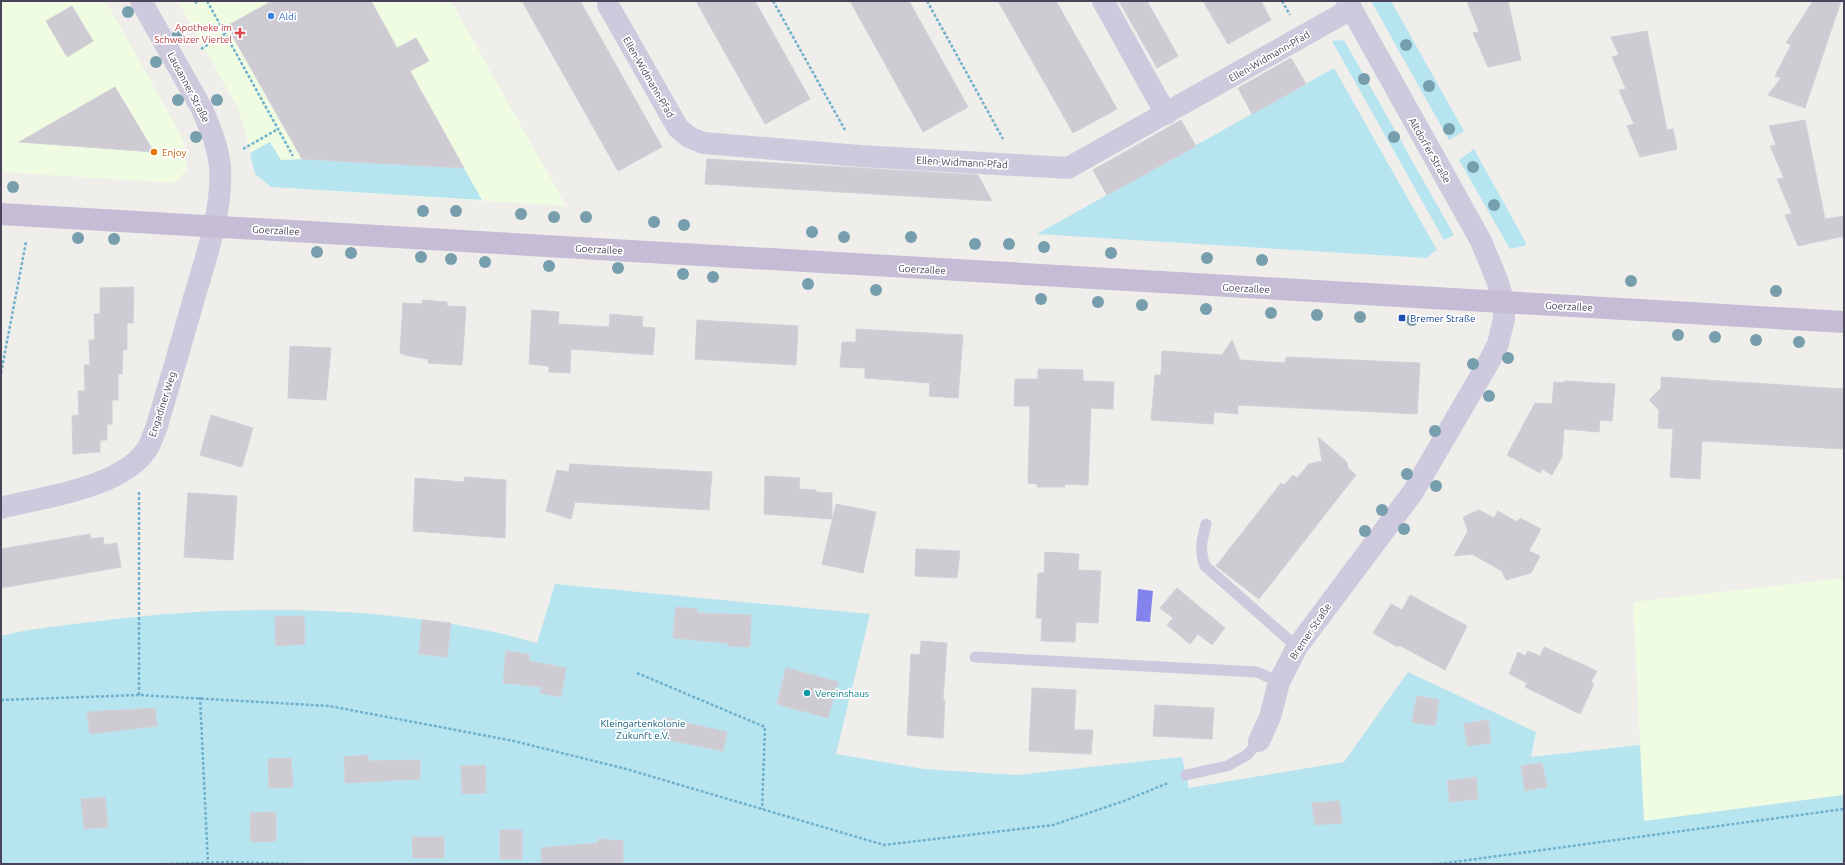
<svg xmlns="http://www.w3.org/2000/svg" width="1845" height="865" viewBox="0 0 1845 865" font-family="Ubuntu,sans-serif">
  <rect width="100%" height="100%" fill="#efeeeb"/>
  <g fill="#effce2">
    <polygon points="1,1 106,1 178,130 184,142 187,169 175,183 1,172"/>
    <polygon points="178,1 451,1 566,206 271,187 255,174 245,130 238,108"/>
    <polygon points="1844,578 1844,795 1644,821 1633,602"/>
  </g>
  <g fill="#b7e5ef">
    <polygon points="1371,1 1391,1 1464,131 1449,140"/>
    <polygon points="1344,40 1454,235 1444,240 1332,41"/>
    <polygon points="1334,68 1437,250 1426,258 1037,234"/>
    <polygon points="270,142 281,160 302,159 464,168 482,200 271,187 255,174 250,153"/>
    <polygon points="1474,149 1525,241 1526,245 1524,246 1510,249 1459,160"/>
    <path d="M 555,584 L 870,614 L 836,754 L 924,769 L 1016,775 L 1182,757 L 1189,788 L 1344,762 L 1408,672 L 1536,732 L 1531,757 L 1640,745 L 1644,821 L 1844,795 L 1844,864 L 1,864 L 1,636 C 33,628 66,625 99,621 C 225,605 355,605 479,629 C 498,632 518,638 537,643 Z"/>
  </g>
  <polygon fill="#8383ed" points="1138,589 1153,591 1150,622 1136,621"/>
  <g fill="#cfcbd3" stroke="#d3cfd8">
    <polygon points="272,1 371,1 397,48 416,38 429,61 410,71 464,168 302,159 227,26"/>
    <polygon points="522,1 580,1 662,147 618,171"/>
    <polygon points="696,1 755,1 810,99 765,124"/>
    <polygon points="850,1 909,1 968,107 923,132"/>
    <polygon points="998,1 1056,1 1117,109 1073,133"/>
    <polygon points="1119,1 1147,1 1178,56 1157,68"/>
    <polygon points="1203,1 1261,1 1271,20 1228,44"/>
    <polygon points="1467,1 1508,1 1521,60 1488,67 1473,33 1479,32"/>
    <polygon points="1813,1 1841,1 1805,108 1768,95 1781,78 1775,76 1791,45 1786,43"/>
    <polygon points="72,6 93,41 67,57 46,21"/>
    <polygon points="1647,31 1667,130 1673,129 1677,149 1640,157 1627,126 1634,124 1619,90 1626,89 1612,57 1619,55 1611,37"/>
    <polygon points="1291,58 1306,84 1252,114 1238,88"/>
    <polygon points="115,87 154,152 19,142"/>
    <polygon points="1181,120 1196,146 1107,195 1093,170"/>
    <polygon points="1805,120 1825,219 1844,216 1844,236 1798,246 1785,215 1792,214 1777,179 1784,178 1770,146 1776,145 1769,126"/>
    <polygon points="707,159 978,175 992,201 705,184"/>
    <polygon points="134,287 133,323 127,323 127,350 123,349 122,374 118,374 118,400 112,400 112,424 107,424 107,440 100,440 100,452 73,454 72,416 79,415 78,391 85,391 84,365 90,365 89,340 95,340 94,314 100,314 100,288"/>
    <polygon points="423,300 447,302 447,306 466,307 462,365 428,363 428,359 408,356 400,353 403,303 422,304"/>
    <polygon points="532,310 559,312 558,324 609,327 610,314 643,317 642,327 655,328 653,355 571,349 570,373 549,372 549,366 529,364"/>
    <polygon points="697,320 798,326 796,365 695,359"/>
    <polygon points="856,329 963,335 958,398 929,396 930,383 865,378 865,368 840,367 842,342 856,342"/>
    <polygon points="1232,340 1240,360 1285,363 1286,357 1420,363 1417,414 1238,405 1238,414 1214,412 1213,424 1151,420 1155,375 1161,375 1162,351 1222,355"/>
    <polygon points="290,346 331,348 326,400 288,398"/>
    <polygon points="1038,369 1083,370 1083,381 1114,382 1113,409 1091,408 1088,485 1065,484 1065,487 1037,487 1037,484 1028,483 1030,406 1014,406 1015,379 1038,379"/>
    <polygon points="1661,377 1844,389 1844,449 1702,441 1700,479 1670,477 1673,429 1658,428 1659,410 1649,400 1661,388"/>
    <polygon points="1564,381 1615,384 1612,421 1600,420 1599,432 1564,429 1562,457 1552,475 1542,469 1540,473 1507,455 1535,403 1552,404 1554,382 1564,383"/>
    <polygon points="211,415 253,428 242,467 200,455"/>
    <polygon points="1318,437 1347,462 1348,468 1356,475 1259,599 1216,566 1281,483 1284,485 1293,475 1297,478 1309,464 1322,461"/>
    <polygon points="570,464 712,472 709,510 575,502 571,519 546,511 557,470 569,472"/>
    <polygon points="765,476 800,478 799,489 816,490 816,492 832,493 832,519 764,514"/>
    <polygon points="465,477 506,480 505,538 413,531 415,478 464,482"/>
    <polygon points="188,493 237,496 233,560 184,557"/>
    <polygon points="836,504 876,512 863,573 822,564"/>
    <polygon points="1479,510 1494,518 1498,511 1517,522 1520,518 1541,529 1529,551 1540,556 1531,573 1506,580 1502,571 1472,554 1454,556 1468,531 1463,517"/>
    <polygon points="90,534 91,539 103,537 104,545 117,543 121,567 1,588 1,549"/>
    <polygon points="916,549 960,551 957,578 915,576"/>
    <polygon points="1045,552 1079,554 1078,570 1101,571 1098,623 1076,622 1075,642 1041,641 1042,618 1036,618 1038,573 1044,573"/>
    <polygon points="1177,588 1225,628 1212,645 1198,634 1190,644 1167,625 1173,618 1160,608"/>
    <polygon points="1410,595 1467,626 1445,670 1399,645 1398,647 1373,633 1391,604 1402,610"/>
    <polygon points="676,607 697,609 697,613 751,615 750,647 728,646 728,643 673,638"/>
    <polygon points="304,616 305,644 276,646 275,617"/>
    <polygon points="422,620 451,623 447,657 419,654"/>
    <polygon points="921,641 947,643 943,700 945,700 943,738 907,735 911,654 920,655"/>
    <polygon points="1544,647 1597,671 1591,682 1594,684 1580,714 1525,687 1527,683 1509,674 1518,652 1525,656 1528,651 1540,656"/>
    <polygon points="506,651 529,654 529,661 566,668 561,697 540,693 542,687 503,683"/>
    <polygon points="786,668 838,682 828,718 777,704"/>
    <polygon points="1032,688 1076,690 1074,730 1093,730 1091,754 1029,751"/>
    <polygon points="1417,696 1439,700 1435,726 1412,722"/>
    <polygon points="1155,705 1214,708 1212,739 1153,736"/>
    <polygon points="155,708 157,726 90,734 87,712"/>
    <polygon points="665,718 727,732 723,751 663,739"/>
    <polygon points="1488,720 1491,743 1467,746 1464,724"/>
    <polygon points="368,755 368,761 420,760 420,779 345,783 344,757"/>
    <polygon points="291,758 293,787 269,788 268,759"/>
    <polygon points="1542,763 1547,787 1525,791 1521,766"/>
    <polygon points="485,765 486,793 462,794 461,766"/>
    <polygon points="1476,777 1478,799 1450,802 1447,781"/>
    <polygon points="105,797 108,827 84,829 81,799"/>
    <polygon points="1339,801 1342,823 1315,825 1312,803"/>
    <polygon points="276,812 276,841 251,842 250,813"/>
    <rect x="500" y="830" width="22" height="29"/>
    <polygon points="412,837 444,837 444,858 413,858"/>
    <polygon points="598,839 623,841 623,864 542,864 541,848 598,843"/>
  </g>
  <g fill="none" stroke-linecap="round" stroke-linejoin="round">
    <g stroke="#6fb1cd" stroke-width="2.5" stroke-dasharray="3 2" stroke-linecap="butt">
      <polyline points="195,1 197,4"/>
      <polyline points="207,1 293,156"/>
      <polyline points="773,1 845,130"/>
      <polyline points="927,1 1003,139"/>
      <polyline points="1282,1 1290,15"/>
      <polyline points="201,49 225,34"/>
      <polyline points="243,149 278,129"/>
      <polyline points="1,373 26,242"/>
      <polyline points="637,673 765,727 762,809"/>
      <polyline points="139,695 139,491"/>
      <polyline points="200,697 208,864"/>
      <polyline points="1,700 139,695 329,706 514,741 626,769 884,845 1053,825 1124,801 1168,783"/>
      <polyline points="166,864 227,862 298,864"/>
      <polyline points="1439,864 1844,809"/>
    </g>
    <g stroke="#cec9dd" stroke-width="11">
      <path d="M 1206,524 C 1202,539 1199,551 1205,566 L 1297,647"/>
      <polyline points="975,657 1257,672 1279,682"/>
      <polyline points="1186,775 1227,766 1247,755 1259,741"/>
    </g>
    <g stroke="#cec9dd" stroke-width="22">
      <polyline points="1103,1 1166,114"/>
      <polyline points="608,5 678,128 689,137 703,143 860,156 1068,168 1351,9"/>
      <path d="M 1,508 C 43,497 122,488 147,449 C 151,443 153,435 156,429 C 169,385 182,341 194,298 C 206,258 223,208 220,167 C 218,146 210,128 202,109 L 141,1"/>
      <polyline points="1259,741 1270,717 1279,682 1297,647 1413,492 1490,360 1498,344 1504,319 1504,303 1497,280 1481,241 1347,1"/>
    </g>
    <polyline stroke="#c5bdd6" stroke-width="22" points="1,214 1844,322"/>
  </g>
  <g fill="#779ead">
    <circle cx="128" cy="12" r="6"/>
    <circle cx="178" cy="35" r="6"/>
    <circle cx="1406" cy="45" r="6"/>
    <circle cx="156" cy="62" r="6"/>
    <circle cx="1364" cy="79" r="6"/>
    <circle cx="1429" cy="86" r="6"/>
    <circle cx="178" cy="100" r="6"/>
    <circle cx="217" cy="100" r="6"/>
    <circle cx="1449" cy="129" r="6"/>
    <circle cx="196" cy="137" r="6"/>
    <circle cx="1394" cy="137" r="6"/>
    <circle cx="1473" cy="167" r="6"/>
    <circle cx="13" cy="187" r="6"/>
    <circle cx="1494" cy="205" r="6"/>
    <circle cx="423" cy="211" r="6"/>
    <circle cx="456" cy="211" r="6"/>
    <circle cx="521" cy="214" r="6"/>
    <circle cx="554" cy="217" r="6"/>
    <circle cx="586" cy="217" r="6"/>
    <circle cx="654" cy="222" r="6"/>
    <circle cx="684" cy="225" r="6"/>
    <circle cx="812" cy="232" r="6"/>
    <circle cx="844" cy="237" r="6"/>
    <circle cx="911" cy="237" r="6"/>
    <circle cx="78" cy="238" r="6"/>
    <circle cx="114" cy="239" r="6"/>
    <circle cx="975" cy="244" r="6"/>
    <circle cx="1009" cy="244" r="6"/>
    <circle cx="1044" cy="247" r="6"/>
    <circle cx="317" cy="252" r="6"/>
    <circle cx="351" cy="253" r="6"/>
    <circle cx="1111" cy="253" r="6"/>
    <circle cx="421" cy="257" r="6"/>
    <circle cx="1207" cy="258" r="6"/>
    <circle cx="451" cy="259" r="6"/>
    <circle cx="1262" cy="260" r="6"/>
    <circle cx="485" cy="262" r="6"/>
    <circle cx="549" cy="266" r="6"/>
    <circle cx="618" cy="268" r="6"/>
    <circle cx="683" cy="274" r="6"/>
    <circle cx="713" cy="277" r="6"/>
    <circle cx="1631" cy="281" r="6"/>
    <circle cx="808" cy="284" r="6"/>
    <circle cx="876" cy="290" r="6"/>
    <circle cx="1776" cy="291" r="6"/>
    <circle cx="1041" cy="299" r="6"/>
    <circle cx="1098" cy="302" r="6"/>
    <circle cx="1142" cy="305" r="6"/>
    <circle cx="1206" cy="309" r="6"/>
    <circle cx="1271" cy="313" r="6"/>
    <circle cx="1317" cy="315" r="6"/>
    <circle cx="1360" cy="317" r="6"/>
    <circle cx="1412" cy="320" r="6"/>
    <circle cx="1678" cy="335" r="6"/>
    <circle cx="1715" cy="337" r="6"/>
    <circle cx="1756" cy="340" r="6"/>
    <circle cx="1799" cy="342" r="6"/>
    <circle cx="1508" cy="358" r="6"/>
    <circle cx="1473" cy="364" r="6"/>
    <circle cx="1489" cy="396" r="6"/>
    <circle cx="1435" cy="431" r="6"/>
    <circle cx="1407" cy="474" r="6"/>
    <circle cx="1436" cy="486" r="6"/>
    <circle cx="1382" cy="510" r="6"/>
    <circle cx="1404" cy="529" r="6"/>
    <circle cx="1365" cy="531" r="6"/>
  </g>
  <circle fill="#3f7fe0" stroke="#fff" stroke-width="1.5" cx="271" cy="16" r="4"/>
  <path fill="#e0444e" stroke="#fff" stroke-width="1.5" d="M238 27h4v4h4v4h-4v4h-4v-4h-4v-4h4z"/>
  <circle fill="#e8710a" stroke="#fff" stroke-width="1.5" cx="154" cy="152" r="4"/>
  <rect fill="#1a4fb4" stroke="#fff" stroke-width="1.5" x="1398" y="314" width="8" height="8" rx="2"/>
  <circle fill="#0f9aa8" stroke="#fff" stroke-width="1.5" cx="807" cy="693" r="4"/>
  <g text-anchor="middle" stroke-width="3.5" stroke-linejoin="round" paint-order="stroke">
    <g font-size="10" fill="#366cbe" stroke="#fff" text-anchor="start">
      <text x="279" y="20">Aldi</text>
    </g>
    <g font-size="10" fill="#be3a42" stroke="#fff" text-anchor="end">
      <text x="232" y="31">Apotheke im<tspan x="232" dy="12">Schweizer Viertel</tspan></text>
    </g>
    <g font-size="10" fill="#494459" stroke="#fff">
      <text transform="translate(1269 56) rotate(-30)" y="4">Ellen-Widmann-Pfad</text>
      <text transform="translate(649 77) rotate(60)" y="4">Ellen-Widmann-Pfad</text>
      <text transform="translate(189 87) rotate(62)" y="4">Lausanner Straße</text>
      <text transform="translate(1430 150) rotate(60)" y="4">Altdorfer Straße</text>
      <text transform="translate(962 162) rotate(3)" y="4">Ellen-Widmann-Pfad</text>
      <text transform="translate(276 230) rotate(3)" y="4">Goerzallee</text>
      <text transform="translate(599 249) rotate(3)" y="4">Goerzallee</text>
      <text transform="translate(922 269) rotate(3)" y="4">Goerzallee</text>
      <text transform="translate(1246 288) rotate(3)" y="4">Goerzallee</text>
      <text transform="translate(1569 306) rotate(3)" y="4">Goerzallee</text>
      <text transform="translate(162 404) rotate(-72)" y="4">Engadiner Weg</text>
      <text transform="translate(1310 631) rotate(-56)" y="4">Bremer Straße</text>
    </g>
    <g font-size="10" fill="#c56008" stroke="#fff" text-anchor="start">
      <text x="162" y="156">Enjoy</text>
    </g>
    <g font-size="10" fill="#164399" stroke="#fff" text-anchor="start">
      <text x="1410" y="322">Bremer Straße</text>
    </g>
    <g font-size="10" fill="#0d838f" stroke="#fff" text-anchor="start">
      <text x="815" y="697">Vereinshaus</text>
    </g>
    <g font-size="10" fill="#145d7b" stroke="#fff">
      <text x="643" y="727">Kleingartenkolonie<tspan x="643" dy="12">Zukunft e.V.</tspan></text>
    </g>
  </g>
  <rect width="1845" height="865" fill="none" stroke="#494459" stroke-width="4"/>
</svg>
